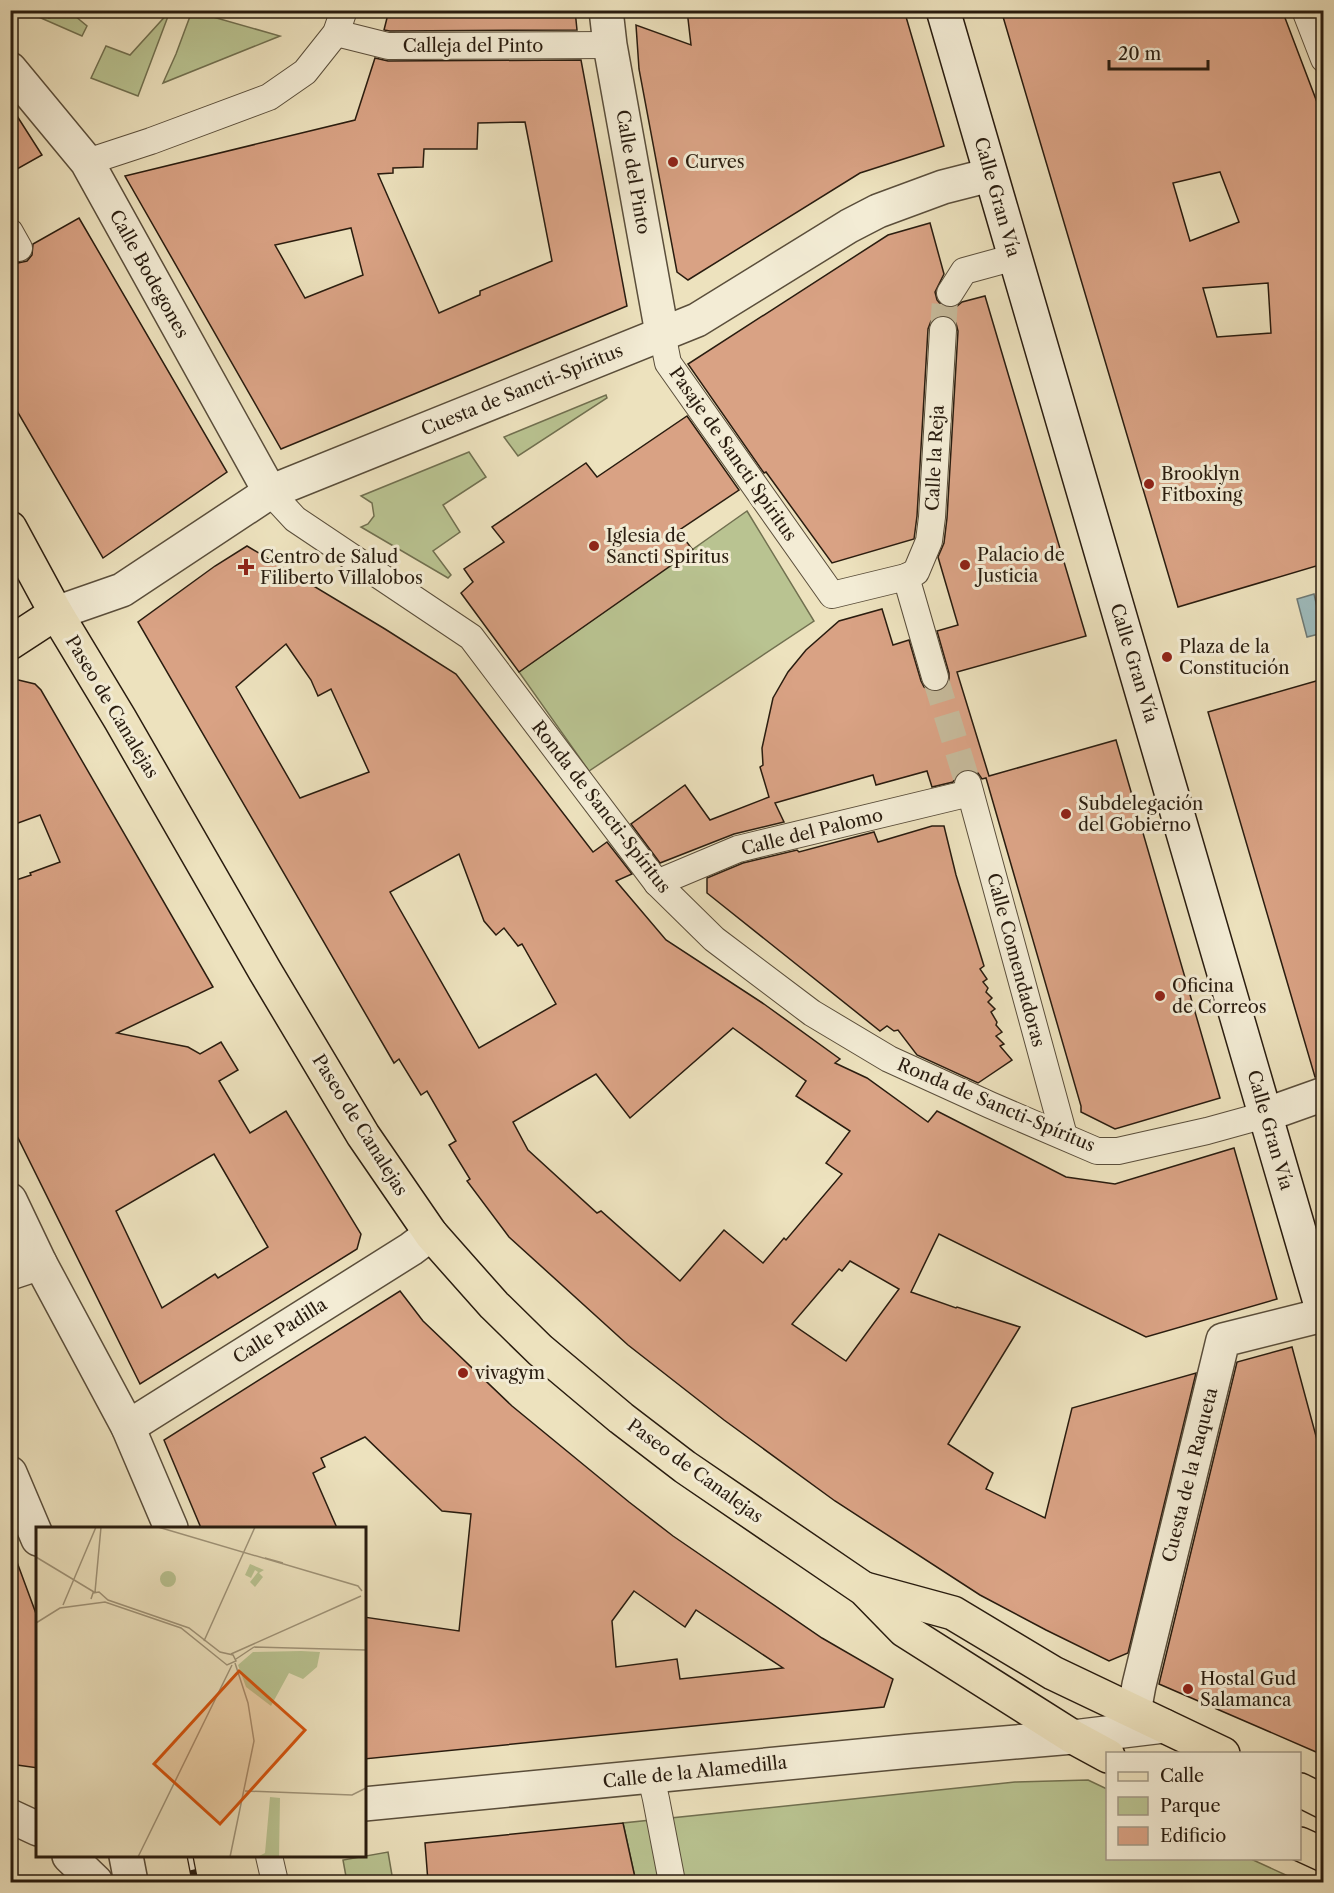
<svg xmlns="http://www.w3.org/2000/svg" width="1334" height="1893" viewBox="0 0 1334 1893" font-family="'Libre Caslon Text',serif">
  <rect width="100%" height="100%" fill="#ede2be"/>
  <filter id="stains"><feTurbulence type="fractalNoise" baseFrequency=".00333" numOctaves="4"/><feColorMatrix values="0 0 0 0 .2 0 0 0 0 .09 0 0 0 0 .02 0 0 0 .5 -.17"/></filter>
  <radialGradient id="worn" r=".72"><stop offset=".6" stop-color="#630" stop-opacity="0"/><stop offset="1" stop-color="#630" stop-opacity=".3"/></radialGradient>
  <g fill="#b9c391" stroke="#717050" stroke-width="1.5">
    <polygon points="25,11 35,11 49,18 69,11 87,26 82,36"/>
    <polygon points="170,11 138,96 91,78 106,46 130,55"/>
    <polygon points="192,11 280,36 163,83 176,54"/>
    <polygon points="606,395 607,398 518,456 504,437"/>
    <polygon points="469,452 486,477 443,505 460,532 433,551 451,575 448,578 361,527 368,524 374,516 372,503 361,496"/>
    <polygon points="747,511 814,621 589,771 519,672"/>
    <polygon points="1088,1780 1107,1789 1108,1858 1251,1859 1301,1882 636,1882 623,1823 1015,1782"/>
    <polygon points="388,1852 393,1881 385,1882 347,1882 343,1860"/>
  </g>
  <polygon fill="#9ebbbc" stroke="#6f7b77" stroke-width="1.5" points="1314,594 1323,633 1307,637 1297,599"/>
  <g fill="#d9a284" stroke="#291c0f" stroke-width="1.5" fill-rule="evenodd">
    <polygon points="389,10 575,10 577,30 390,31 384,30"/>
    <polygon points="687,10 904,10 944,146 860,173 688,280 677,272 639,69 636,25 691,45"/>
    <path d="M 1001,10 L 1282,10 L 1323,118 L 1323,564 L 1178,607 ZM 1220,172 L 1239,222 L 1190,241 L 1173,183 ZM 1268,283 L 1271,333 L 1217,337 L 1203,288 Z"/>
    <path d="M 375,58 L 388,61 L 581,60 L 627,306 L 281,449 L 125,176 L 355,120 ZM 525,122 L 552,261 L 480,291 L 480,295 L 439,313 L 378,174 L 393,173 L 393,168 L 423,167 L 424,149 L 477,149 L 478,123 ZM 351,228 L 363,275 L 305,298 L 275,245 Z"/>
    <polygon points="10,105 42,155 10,173"/>
    <polygon points="79,218 227,472 103,558 10,399 10,260 18,263 27,261 32,255 33,244"/>
    <polygon points="930,223 944,274 935,292 937,300 942,306 950,308 956,307 962,302 985,296 1086,636 957,672 989,776 1116,740 1220,1098 1115,1129 1081,1112 1081,1106 986,778 982,779 978,773 971,769 964,770 957,774 953,782 932,787 927,771 876,785 873,775 775,803 784,822 734,834 660,863 631,824 685,785 710,820 769,797 760,767 763,765 762,748 773,698 788,672 806,650 839,621 882,609 893,645 909,640 921,681 924,687 931,691 939,692 945,688 949,681 949,673 937,631 958,625 938,557 944,543 947,518 958,331 956,323 952,318 944,315 937,316 931,321 928,329 917,516 914,539 832,563 766,472 764,473 688,364 888,235"/>
    <polygon points="687,416 739,490 678,531 693,550 519,672 461,593 473,582 464,569 504,542 492,527 586,463 597,477"/>
    <path d="M 247,546 L 385,629 L 456,674 L 593,852 L 607,842 L 632,874 L 616,881 L 666,940 L 764,1004 L 840,1059 L 835,1063 L 867,1078 L 928,1122 L 937,1111 L 1066,1177 L 1115,1184 L 1234,1148 L 1277,1299 L 1146,1337 L 939,1234 L 911,1292 L 956,1308 L 957,1307 L 1020,1327 L 948,1444 L 993,1473 L 986,1489 L 1045,1518 L 1072,1408 L 1196,1373 L 1128,1653 L 1109,1661 L 1046,1630 L 980,1595 L 835,1501 L 724,1420 L 628,1345 L 509,1237 L 467,1181 L 470,1179 L 449,1145 L 456,1141 L 427,1091 L 421,1095 L 399,1059 L 394,1063 L 138,622 L 215,566 ZM 286,644 L 311,680 L 318,696 L 331,689 L 369,772 L 300,798 L 236,687 ZM 459,854 L 484,921 L 496,935 L 504,928 L 518,946 L 522,944 L 556,1004 L 479,1048 L 390,892 ZM 733,1028 L 806,1081 L 796,1096 L 850,1131 L 826,1163 L 842,1174 L 786,1240 L 784,1238 L 763,1263 L 724,1230 L 680,1281 L 601,1211 L 597,1213 L 528,1150 L 513,1122 L 596,1074 L 630,1118 ZM 850,1261 L 899,1289 L 846,1361 L 792,1324 L 839,1269 L 842,1271 Z"/>
    <path d="M 10,678 L 35,684 L 41,690 L 213,987 L 117,1033 L 188,1047 L 200,1054 L 221,1042 L 238,1070 L 219,1081 L 250,1133 L 286,1111 L 361,1234 L 357,1249 L 140,1384 L 18,1138 L 10,1127 L 10,882 L 31,875 L 30,873 L 60,862 L 40,815 L 10,826 ZM 214,1154 L 268,1247 L 218,1278 L 215,1274 L 162,1308 L 116,1211 Z"/>
    <polygon points="1323,679 1323,1076 1315,1077 1208,712"/>
    <polygon points="932,826 944,826 956,875 984,966 980,969 987,979 983,982 988,988 986,992 992,998 988,1002 995,1009 991,1012 997,1022 996,1025 1002,1032 996,1036 1004,1044 1000,1046 1012,1060 978,1083 917,1055 898,1030 894,1031 887,1026 880,1031 707,893 707,878 743,863 797,850 799,852 874,832 878,842"/>
    <path d="M 400,1291 L 423,1321 L 512,1406 L 629,1502 L 673,1536 L 822,1638 L 893,1679 L 884,1707 L 364,1759 L 364,1617 L 459,1631 L 471,1514 L 442,1511 L 365,1437 L 321,1458 L 325,1467 L 313,1473 L 337,1528 L 201,1528 L 164,1440 ZM 634,1591 L 685,1627 L 696,1610 L 783,1668 L 680,1679 L 677,1659 L 616,1667 L 612,1621 Z"/>
    <polygon points="1292,1347 1323,1462 1323,1755 1159,1684 1237,1362"/>
    <polygon points="14,1554 38,1619 38,1768 10,1764 10,1555"/>
    <polygon points="623,1823 636,1882 576,1882 575,1880 553,1882 428,1882 425,1843"/>
  </g>
  <g fill="none" stroke-linecap="round" stroke-linejoin="round">
    <g stroke="#c6ba9b" stroke-width="26" stroke-dasharray="26 13" stroke-linecap="butt">
      <polyline points="943,330 945,300 950,293"/>
      <polyline points="935,677 968,784"/>
    </g>
    <g stroke="#5a4e3b" stroke-width="28">
      <g id="pedestrian">
        <polyline points="1305,10 1324,59"/>
        <polyline points="336,33 388,46 610,45"/>
        <polyline points="87,162 151,141 269,97 305,72 336,33 344,10"/>
        <polyline points="10,232 19,248"/>
        <polyline points="950,293 964,271 1015,257"/>
        <polyline points="662,333 668,363 832,595 906,577"/>
        <polyline points="270,492 295,519 471,637 657,883 714,939 812,1013 889,1059 990,1105 1097,1151 1118,1151 1207,1131 1265,1115"/>
        <polyline points="935,677 906,577 916,572 929,541 932,517 943,330"/>
        <polyline points="968,784 1064,1136"/>
        <polyline points="657,883 738,849 970,793"/>
        <polyline points="651,1777 656,1799 672,1882"/>
        <polyline points="269,1856 275,1882"/>
      </g>
    </g>
    <g stroke="#5a4e3b" stroke-width="36">
      <g id="minor">
        <polyline points="606,10 610,45 662,333"/>
        <polyline points="10,69 87,162 270,492"/>
        <polyline points="56,613 122,590 270,492 697,320 849,226 878,211 943,187 990,175"/>
        <polyline points="1265,1115 1324,1094"/>
        <polyline points="10,1200 40,1263 128,1427 171,1528"/>
        <polyline points="10,1273 40,1263"/>
        <polyline points="128,1427 411,1249 431,1234"/>
        <polyline points="10,1473 38,1539"/>
        <polyline points="1134,1712 1139,1685 1223,1340 1323,1315"/>
        <polyline points="364,1804 911,1751 1073,1737 1164,1726"/>
        <polyline points="10,1816 38,1829"/>
        <polyline points="69,1856 96,1882"/>
        <polyline points="126,1856 131,1882"/>
      </g>
    </g>
    <g stroke="#291c0f" stroke-width="36">
      <polyline id="secondary" points="943,10 1324,1316"/>
    </g>
    <g stroke="#291c0f" stroke-width="36">
      <polyline id="primary" points="10,643 56,613"/>
    </g>
    <g stroke="#291c0f" stroke-width="36">
      <g id="trunk">
        <polyline points="10,528 56,613 120,719 265,971 363,1135 431,1234 454,1260 494,1305 540,1350 621,1418 685,1467 864,1589 904,1630 1073,1737 1108,1756"/>
        <polyline points="865,1589 953,1613 1053,1673 1223,1754"/>
        <polyline points="1300,1790 1324,1802"/>
        <polyline points="1300,1844 1324,1855"/>
      </g>
    </g>
    <use href="#pedestrian" stroke="#f3ecd5" stroke-width="26"/>
    <use href="#minor" stroke="#f3ecd5" stroke-width="33"/>
    <use href="#secondary" stroke="#f3ecd5" stroke-width="33"/>
    <use href="#primary" stroke="#ede2be" stroke-width="33"/>
    <use href="#trunk" stroke="#ede2be" stroke-width="33"/>
    <g stroke="#291c0f" stroke-width="7">
      <polyline id="rail" points="190,1856 195,1882"/>
    </g>
    <use href="#rail" stroke="#f3ecd5" stroke-width="4.5" stroke-dasharray="14" stroke-linecap="butt"/>
  </g>
  <g fill="#8f2418" stroke="#f3ecd5" stroke-width="2">
    <circle cx="673" cy="162" r="6"/>
    <circle cx="1149" cy="484" r="6"/>
    <circle cx="594" cy="546" r="6"/>
    <circle cx="965" cy="565" r="6"/>
    <path d="M243 558h6v6h6v6h-6v6h-6v-6h-6v-6h6z"/>
    <circle cx="1167" cy="657" r="6"/>
    <circle cx="1066" cy="814" r="6"/>
    <circle cx="1160" cy="996" r="6"/>
    <circle cx="463" cy="1373" r="6"/>
    <circle cx="1188" cy="1689" r="6"/>
  </g>
  <g text-anchor="middle" stroke-width="6" stroke-linejoin="round" paint-order="stroke">
    <g font-size="18" fill="#291c0f" stroke="#f3ecd5">
      <text x="473" y="52">Calleja del Pinto</text>
      <text transform="translate(633 172) rotate(80)" y="6">Calle del Pinto</text>
      <text transform="translate(997 197) rotate(74)" y="6">Calle Gran Vía</text>
      <text transform="translate(149 274) rotate(61)" y="6">Calle Bodegones</text>
      <text transform="translate(522 390) rotate(-22)" y="6">Cuesta de Sancti-Spíritus</text>
      <text transform="translate(733 454) rotate(55)" y="6">Pasaje de Sancti Spíritus</text>
      <text transform="translate(935 458) rotate(-87)" y="6">Calle la Reja</text>
      <text transform="translate(1134 663) rotate(73)" y="6">Calle Gran Vía</text>
      <text transform="translate(112 707) rotate(59)" y="6">Paseo de Canalejas</text>
      <text transform="translate(601 807) rotate(52)" y="6">Ronda de Sancti-Spíritus</text>
      <text transform="translate(812 832) rotate(-14)" y="6">Calle del Palomo</text>
      <text transform="translate(1016 960) rotate(75)" y="6">Calle Comendadoras</text>
      <text transform="translate(996 1105) rotate(23)" y="6">Ronda de Sancti-Spíritus</text>
      <text transform="translate(360 1125) rotate(58)" y="6">Paseo de Canalejas</text>
      <text transform="translate(1270 1130) rotate(74)" y="6">Calle Gran Vía</text>
      <text transform="translate(280 1331) rotate(-32)" y="6">Calle Padilla</text>
      <text transform="translate(695 1471) rotate(36)" y="6">Paseo de Canalejas</text>
      <text transform="translate(1190 1475) rotate(-76)" y="6">Cuesta de la Raqueta</text>
      <text transform="translate(695 1772) rotate(-6)" y="6">Calle de la Alamedilla</text>
    </g>
    <g font-size="18" fill="#291c0f" stroke="#f3ecd5" text-anchor="start">
      <text x="685" y="168">Curves</text>
      <text x="1161" y="480">Brooklyn<tspan x="1161" dy="21">Fitboxing</tspan></text>
      <text x="606" y="542">Iglesia de<tspan x="606" dy="21">Sancti Spiritus</tspan></text>
      <text x="977" y="561">Palacio de<tspan x="977" dy="21">Justicia</tspan></text>
      <text x="260" y="563">Centro de Salud<tspan x="260" dy="21">Filiberto Villalobos</tspan></text>
      <text x="1179" y="653">Plaza de la<tspan x="1179" dy="21">Constitución</tspan></text>
      <text x="1078" y="810">Subdelegación<tspan x="1078" dy="21">del Gobierno</tspan></text>
      <text x="1172" y="992">Oficina<tspan x="1172" dy="21">de Correos</tspan></text>
      <text x="475" y="1379">vivagym</text>
      <text x="1200" y="1685">Hostal Gud<tspan x="1200" dy="21">Salamanca</tspan></text>
    </g>
  </g>
  <g transform="translate(36 1527)">
    <rect width="330" height="330" fill="#ede2be"/>
    <path d="M 214,37 L 228,43 L 223,46 L 227,50 L 219,60 L 214,55 L 222,45 L 219,43 L 215,51 L 209,48 ZM124 52a8 8 0 1 1 16 0a8 8 0 1 1-16 0ZM 217,125 L 265,124 L 284,125 L 281,140 L 267,152 L 253,146 L 235,179 L 210,160 L 202,138 ZM 234,270 L 244,271 L 243,330 L 223,329 L 229,326 Z" fill="#b9c391"/>
    <path fill="none" stroke="#9f9378" stroke-width="1.5" d="M 122,0 L 322,59 L 326,64M 0,30 L 58,65M 229,31 L 247,36M 59,65 L 65,0M 27,78 L 60,0M 0,96 L 24,81 L 69,75 L 145,101 L 191,138 L 200,134 L 197,128 L 184,125 L 153,101 L 72,73 L 63,65 L 57,66 L 55,72M 168,114 L 219,0M 218,120 L 330,123M 195,127 L 325,69M 200,132 L 218,120M 209,264 L 316,268 L 330,261M 102,330 L 196,138M 194,330 L 218,214 L 212,176 L 199,136"/>
    <path fill="#d5530c" fill-opacity="0.15" stroke="#d5530c" stroke-width="3" d="M 203,144 L 269,203 L 184,297 L 118,237 Z"/>
    <rect width="330" height="330" fill="none" stroke="#291c0f" stroke-width="3"/>
  </g>
  <rect width="1334" height="1893" fill="none" stroke="#ede2be" stroke-width="36"/>
  <rect x="12" y="12" width="1310" height="1869" fill="none" stroke="#291c0f" stroke-width="3"/>
  <rect x="18" y="18" width="1298" height="1857" fill="none" stroke="#291c0f" stroke-width="1.5"/>
  <rect x="1106" y="1752" width="195" height="108" fill="#f3ecd5" stroke="#a29986" stroke-width="1.5"/>
  <rect x="1118" y="1772" width="30" height="9" fill="#ede2be" stroke="#a29986" stroke-width="1.5"/>
  <text x="1160" y="1782" font-size="18" fill="#291c0f">Calle</text>
  <rect x="1118" y="1797" width="30" height="18" fill="#b9c391" stroke="#a29986" stroke-width="1.5"/>
  <text x="1160" y="1812" font-size="18" fill="#291c0f">Parque</text>
  <rect x="1118" y="1827" width="30" height="18" fill="#d9a284" stroke="#a29986" stroke-width="1.5"/>
  <text x="1160" y="1842" font-size="18" fill="#291c0f">Edificio</text>
  <path d="M1109 60v9h99v-9" fill="none" stroke="#291c0f" stroke-width="3"/>
  <text x="1118" y="60" font-size="18" fill="#291c0f" stroke="#f3ecd5" stroke-width="4.5" paint-order="stroke">20 m</text>
  <rect width="100%" height="100%" filter="url(#stains)"/>
  <rect width="100%" height="100%" fill="url(#worn)"/>
</svg>
